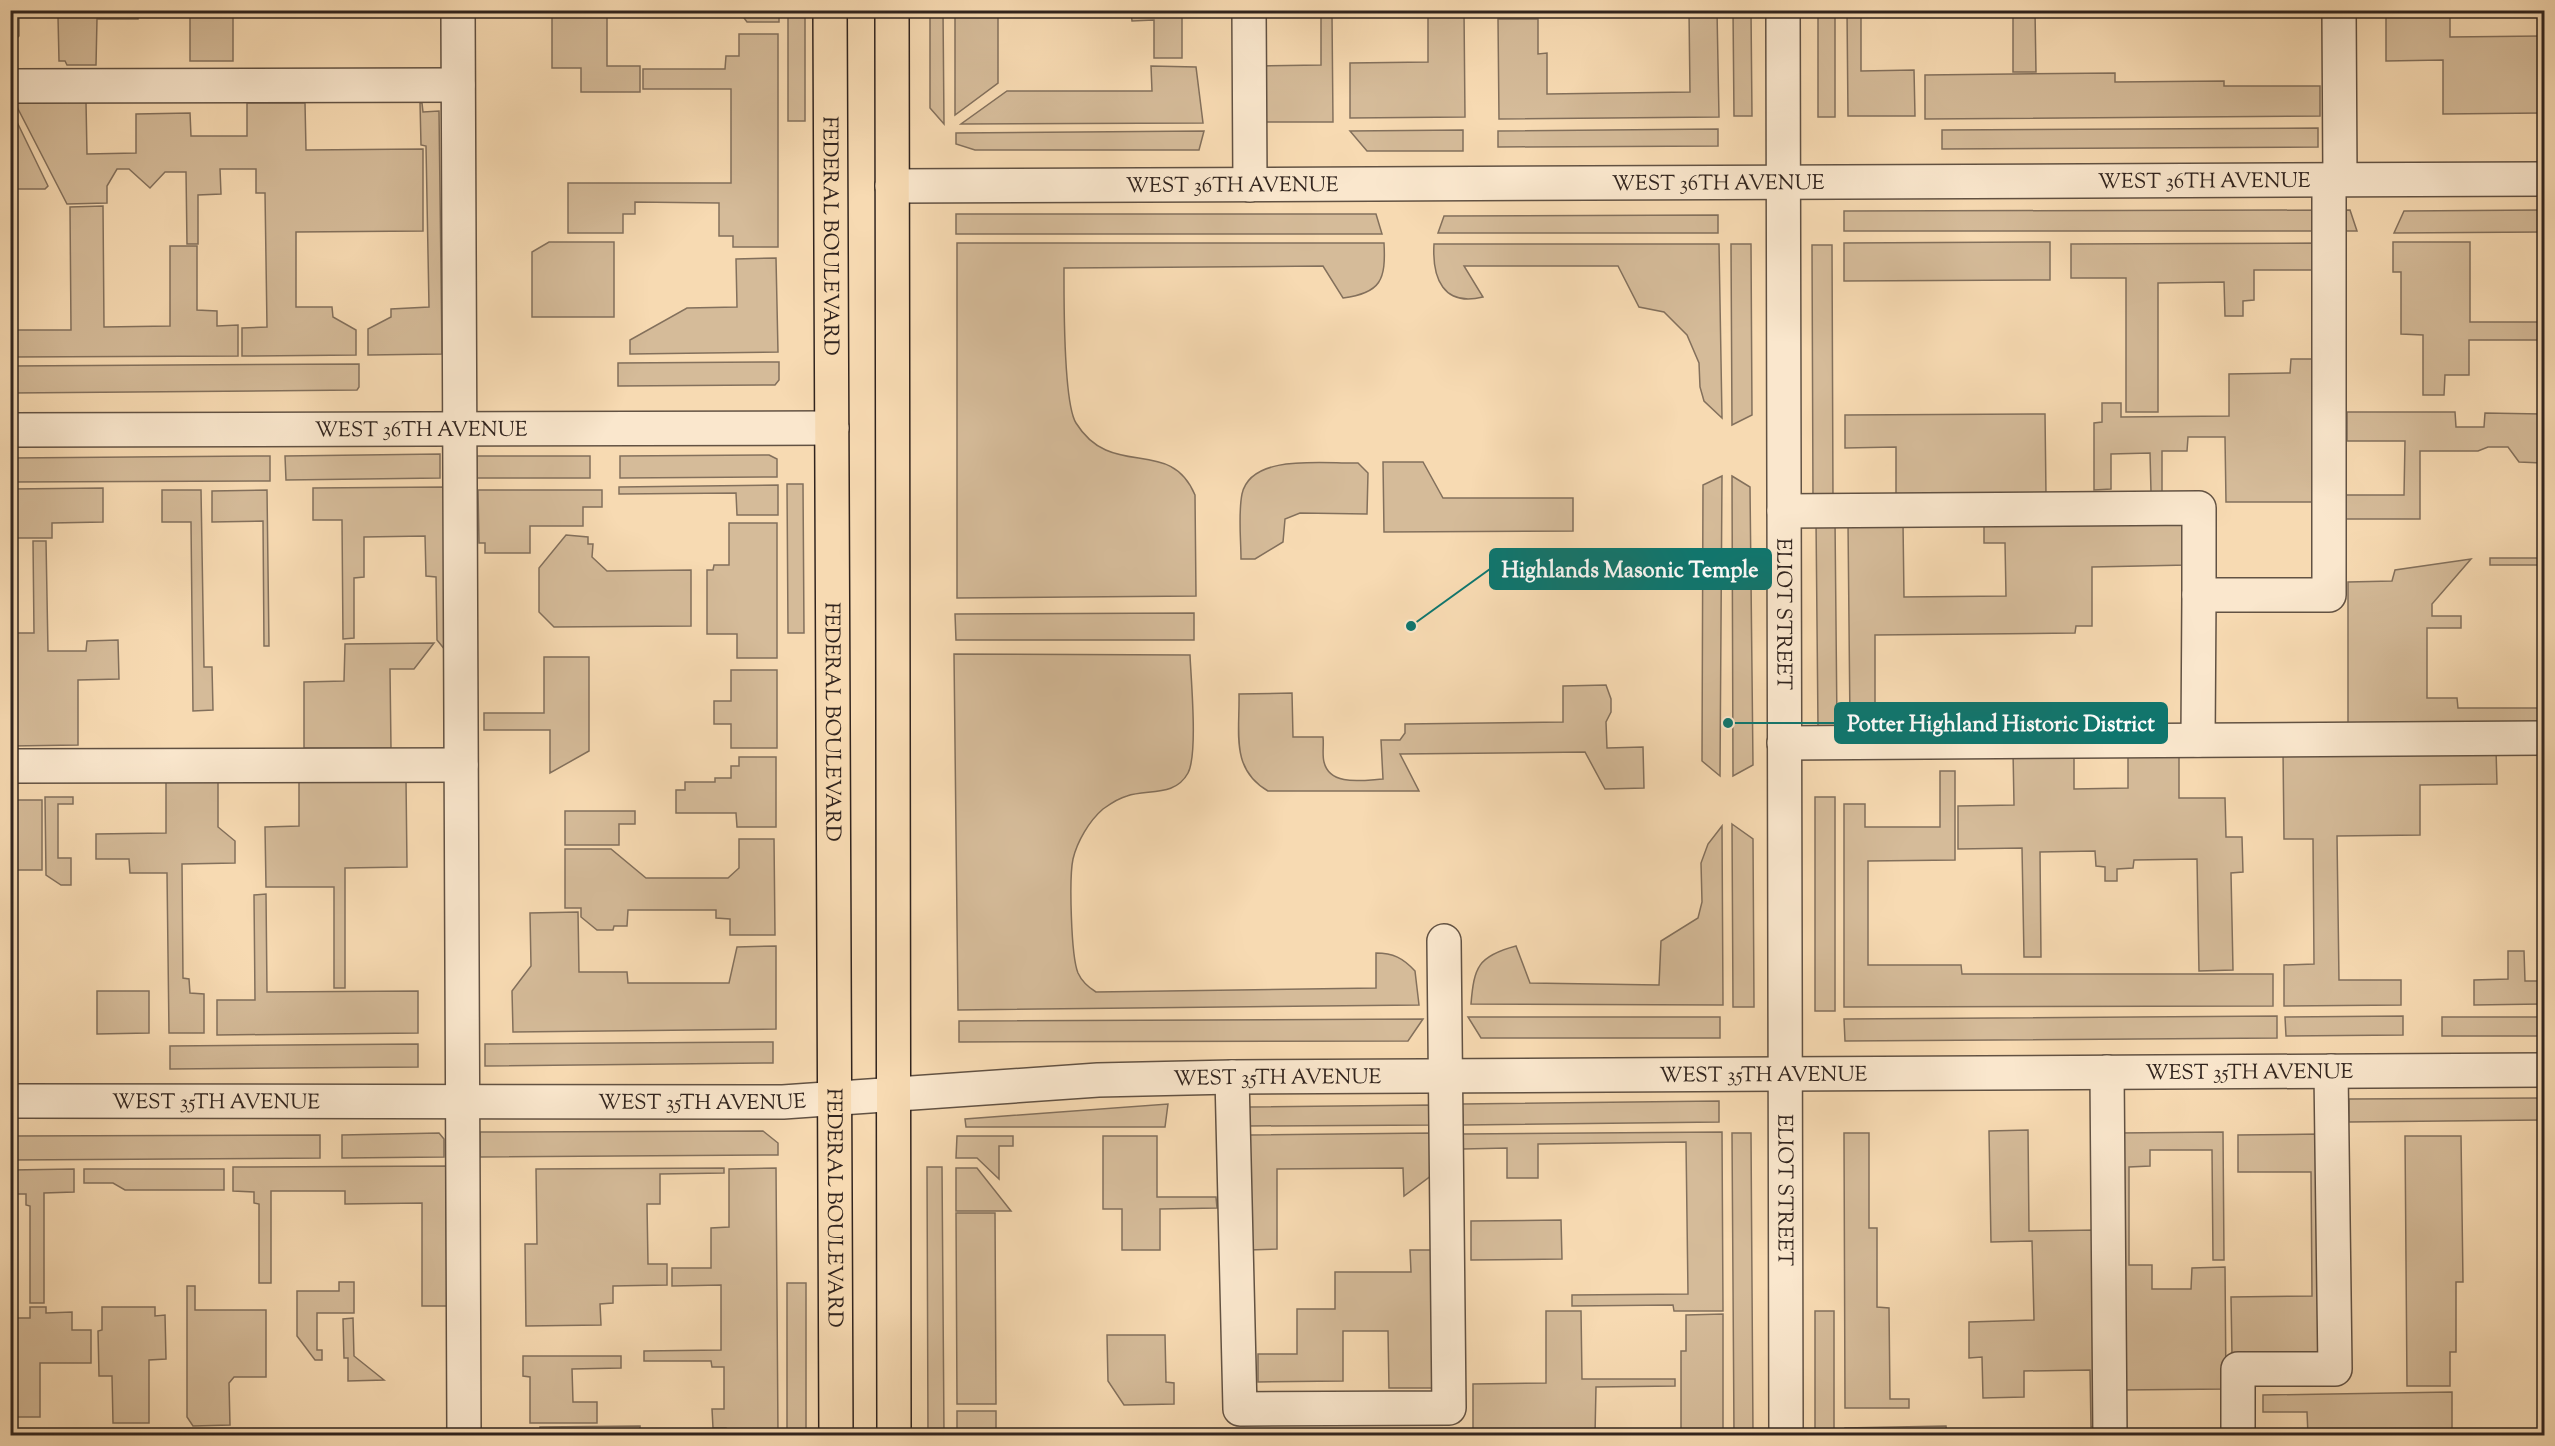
<svg xmlns="http://www.w3.org/2000/svg" width="2555" height="1446" viewBox="0 0 2555 1446" font-family="'Sorts Mill Goudy',serif">
  <rect width="100%" height="100%" fill="#f7dab2"/>
  <filter id="stains"><feTurbulence type="fractalNoise" baseFrequency=".00333" numOctaves="4"/><feColorMatrix values="0 0 0 0 .2 0 0 0 0 .09 0 0 0 0 .02 0 0 0 .5 -.17"/></filter>
  <radialGradient id="worn" r=".72"><stop offset=".6" stop-color="#630" stop-opacity="0"/><stop offset="1" stop-color="#630" stop-opacity=".3"/></radialGradient>
  <g fill="#d5bb99" stroke="#83705c" stroke-width="1.5">
    <polygon points="1236,10 1182,13 1182,58 1154,58 1154,20 1132,21 1131,11"/>
    <polygon points="10,11 138,11 138,19 97,19 96,65 67,65 65,61 59,61 58,17 19,16 19,36 11,44"/>
    <rect x="190" y="11" width="43" height="50"/>
    <polygon points="552,11 607,11 607,66 640,66 640,92 581,92 581,68 552,68"/>
    <polygon points="739,11 779,11 779,22 747,22"/>
    <rect x="788" y="11" width="17" height="110"/>
    <polygon points="930,11 943,11 944,124 930,108"/>
    <polygon points="955,11 998,11 998,83 955,115"/>
    <polygon points="1428,11 1464,11 1465,117 1350,118 1350,63 1428,62"/>
    <polygon points="1689,11 1717,11 1719,117 1499,119 1498,19 1538,19 1538,54 1547,53 1547,94 1690,92"/>
    <polygon points="1733,11 1751,11 1752,116 1734,116"/>
    <rect x="1818" y="11" width="17" height="106"/>
    <polygon points="1847,11 1861,11 1861,71 1914,70 1915,116 1848,116"/>
    <polygon points="2013,11 2035,11 2036,72 2013,72"/>
    <rect x="2079" y="11" width="40" height="5"/>
    <polygon points="2386,11 2450,11 2450,37 2544,36 2544,113 2443,114 2443,60 2386,61"/>
    <polygon points="1321,16 1332,16 1333,122 1258,122 1257,66 1321,65"/>
    <polygon points="739,34 778,34 778,247 733,247 733,236 719,236 719,203 635,202 635,214 623,214 623,233 568,233 568,183 731,183 731,89 643,89 643,69 725,69 726,56 739,56"/>
    <polygon points="1151,66 1196,67 1203,123 961,124 1007,91 1152,91"/>
    <polygon points="2115,73 2115,82 2224,81 2224,86 2320,86 2320,116 1925,119 1925,75"/>
    <polygon points="86,102 87,154 136,153 136,114 190,113 191,136 247,136 247,103 305,103 306,150 423,149 423,231 296,232 296,307 332,307 333,317 356,330 356,355 242,356 242,328 267,327 265,193 256,193 256,169 220,169 221,194 198,195 198,244 187,244 186,172 165,172 150,188 129,169 117,169 107,186 107,203 67,204 15,103"/>
    <polygon points="420,103 422,103 423,112 439,111 442,354 368,355 368,329 391,317 391,309 429,307 426,146 421,145"/>
    <polygon points="17,122 48,186 45,189 11,189 11,155 17,155"/>
    <polygon points="2318,128 2318,147 1942,149 1942,130"/>
    <polygon points="1718,129 1718,146 1498,147 1498,131"/>
    <polygon points="1463,130 1463,151 1367,151 1350,131"/>
    <polygon points="1204,131 1199,150 975,150 956,144 956,133"/>
    <polygon points="103,206 104,327 170,326 170,246 197,246 197,310 217,311 217,326 238,325 238,356 11,357 11,330 71,330 70,207"/>
    <polygon points="2350,210 2357,231 1844,231 1844,211"/>
    <polygon points="2544,210 2544,232 2394,233 2404,211"/>
    <polygon points="956,214 1376,214 1382,234 956,234"/>
    <polygon points="1718,215 1718,233 1438,233 1444,216"/>
    <polygon points="549,242 614,242 614,317 532,317 532,252"/>
    <polygon points="2050,242 2050,280 1844,281 1844,243"/>
    <polygon points="2393,242 2470,242 2470,322 2544,322 2544,340 2469,340 2469,375 2445,375 2444,395 2423,395 2423,335 2401,334 2401,272 2393,272"/>
    <path d="M 957,243 L 1384,243 C 1386,280 1381,293 1343,298 L 1323,266 L 1064,268 C 1064,298 1063,402 1076,423 C 1112,481 1170,435 1195,495 L 1196,596 L 957,598 Z"/>
    <polygon points="2322,243 2322,270 2254,270 2254,300 2243,301 2243,316 2225,316 2224,282 2158,283 2158,412 2126,412 2126,278 2071,278 2071,244"/>
    <path d="M 1434,244 L 1719,244 L 1722,418 L 1704,401 L 1700,387 L 1699,363 L 1687,335 L 1664,312 L 1639,307 L 1618,266 L 1464,266 L 1483,297 C 1443,307 1432,278 1434,244 Z"/>
    <polygon points="1731,244 1751,244 1752,415 1732,425"/>
    <polygon points="1812,245 1832,245 1833,499 1813,499"/>
    <polygon points="776,258 778,352 630,354 630,340 687,308 737,307 736,259"/>
    <polygon points="2291,359 2325,359 2325,502 2226,502 2225,437 2188,437 2187,451 2162,451 2162,492 2151,492 2150,453 2111,454 2111,489 2094,490 2094,423 2102,422 2102,403 2121,403 2121,417 2229,416 2229,374 2290,373"/>
    <polygon points="779,362 779,380 775,385 618,386 618,363"/>
    <polygon points="359,364 359,387 357,390 11,393 11,366"/>
    <polygon points="2347,412 2455,412 2456,427 2484,427 2485,413 2544,414 2544,463 2519,462 2508,447 2488,447 2478,451 2420,451 2420,519 2345,519 2345,495 2404,495 2405,441 2347,441"/>
    <polygon points="2045,414 2046,495 1896,497 1896,447 1845,448 1845,415"/>
    <polygon points="440,454 440,478 286,480 285,456"/>
    <polygon points="769,455 777,459 777,477 620,478 620,456"/>
    <polygon points="270,456 270,481 11,482 11,458"/>
    <rect x="477" y="456" width="113" height="22"/>
    <polygon points="1383,462 1423,462 1443,498 1573,498 1573,531 1384,532"/>
    <path d="M 1358,463 L 1368,473 L 1367,514 L 1300,513 L 1285,519 L 1283,542 L 1255,559 L 1241,559 C 1241,539 1238,514 1242,494 C 1251,453 1324,464 1358,463 Z"/>
    <polygon points="1722,476 1720,776 1702,761 1703,485"/>
    <polygon points="1732,476 1750,487 1753,765 1733,776"/>
    <polygon points="787,484 803,484 804,633 788,633"/>
    <polygon points="778,485 778,515 737,515 736,493 619,494 619,487"/>
    <polygon points="444,487 446,651 437,640 436,577 426,576 425,536 364,537 364,577 354,578 354,638 343,639 342,520 313,520 313,488"/>
    <polygon points="103,488 103,522 52,523 52,538 11,538 11,489"/>
    <polygon points="162,490 201,490 204,667 212,667 213,710 193,711 191,522 162,522"/>
    <polygon points="267,490 269,646 264,646 263,521 212,522 212,491"/>
    <polygon points="478,490 602,490 602,507 583,507 583,526 530,526 530,553 485,553 485,543 479,543"/>
    <polygon points="1816,520 1835,520 1837,726 1818,726"/>
    <polygon points="2188,520 2188,565 2092,567 2092,626 2076,626 2075,633 1875,635 1875,723 1850,723 1848,523 1903,523 1904,597 2006,596 2005,543 1984,543 1984,523"/>
    <polygon points="729,523 777,523 777,658 737,658 737,634 707,634 707,570 713,570 714,565 729,565"/>
    <polygon points="566,535 588,537 588,544 593,544 592,557 607,571 691,570 691,626 554,627 539,612 539,568"/>
    <polygon points="33,541 46,541 48,651 86,651 87,641 118,640 119,679 78,680 78,745 11,746 11,633 34,633"/>
    <rect x="2490" y="558" width="54" height="7"/>
    <polygon points="2471,559 2432,604 2432,616 2461,616 2461,628 2427,628 2427,698 2457,698 2458,708 2544,708 2544,726 2348,726 2348,582 2392,581 2395,570"/>
    <polygon points="1194,613 1194,640 956,640 955,614"/>
    <polygon points="434,643 414,669 390,669 391,748 304,748 304,682 344,681 345,644"/>
    <path d="M 954,654 L 1190,655 C 1191,680 1198,754 1188,773 C 1175,797 1148,789 1127,796 C 1119,798 1110,804 1103,809 C 1089,821 1077,842 1073,859 C 1069,878 1071,956 1078,973 C 1082,982 1088,987 1096,992 L 1376,988 L 1376,953 C 1393,953 1403,958 1415,971 L 1419,1005 L 958,1010 Z"/>
    <polygon points="544,657 589,657 589,751 550,773 550,730 484,730 484,713 544,713"/>
    <polygon points="731,670 777,670 777,748 731,748 731,724 714,724 714,701 731,701"/>
    <path d="M 1606,685 L 1611,699 L 1611,712 L 1606,722 L 1607,748 L 1643,747 L 1644,788 L 1605,789 L 1585,752 L 1400,754 L 1419,791 L 1268,791 C 1230,769 1240,732 1239,694 L 1292,693 L 1293,737 L 1323,737 C 1324,745 1322,755 1324,762 C 1330,787 1364,780 1383,779 L 1381,740 L 1400,740 L 1405,733 L 1405,724 L 1563,722 L 1563,686 Z"/>
    <polygon points="2496,749 2497,784 2420,785 2420,835 2337,836 2339,980 2401,980 2401,1005 2284,1006 2284,965 2314,964 2313,839 2284,839 2283,751"/>
    <polygon points="2013,751 2074,751 2074,789 2128,788 2128,753 2179,752 2179,798 2225,798 2226,837 2242,837 2243,872 2231,873 2233,970 2199,971 2197,859 2134,860 2133,868 2117,869 2117,881 2105,881 2105,867 2096,866 2095,851 2040,852 2041,957 2024,957 2022,848 1958,849 1958,806 2014,805"/>
    <polygon points="739,757 776,757 776,827 737,827 736,813 676,813 676,790 685,790 685,782 715,782 715,778 731,778 731,766 739,766"/>
    <polygon points="1940,771 1955,771 1955,860 1868,861 1868,965 1961,965 1962,974 2273,974 2273,1006 1844,1007 1844,804 1865,804 1865,827 1940,827"/>
    <polygon points="299,779 406,779 407,867 345,868 345,988 334,988 334,887 266,887 265,827 299,826"/>
    <polygon points="166,780 218,780 218,827 235,841 235,863 182,864 183,978 189,979 190,993 204,994 204,1033 169,1033 167,873 130,873 129,859 96,859 96,834 166,833"/>
    <polygon points="45,797 73,797 73,804 58,804 58,858 71,858 71,885 61,885 46,875"/>
    <rect x="1815" y="797" width="20" height="214"/>
    <rect x="11" y="800" width="31" height="70"/>
    <polygon points="565,811 635,811 635,824 619,824 619,845 565,845"/>
    <polygon points="1732,824 1753,839 1754,1007 1733,1007"/>
    <path d="M 1722,826 L 1723,1005 L 1471,1004 C 1474,967 1478,956 1516,946 L 1530,983 L 1659,985 L 1661,941 L 1698,918 L 1702,902 L 1701,863 L 1708,844 Z"/>
    <polygon points="739,839 774,839 775,935 730,935 730,919 716,918 716,910 628,910 627,926 614,926 613,930 597,930 581,917 581,908 565,908 565,849 611,849 646,878 728,878 739,868"/>
    <polygon points="266,894 267,992 418,991 418,1033 217,1035 217,1000 255,1000 254,895"/>
    <polygon points="578,912 579,972 627,972 628,983 729,983 737,947 776,946 776,1029 513,1032 512,991 531,966 530,913"/>
    <polygon points="2508,951 2524,951 2525,981 2544,981 2544,1004 2474,1005 2474,980 2508,979"/>
    <polygon points="97,991 149,991 149,1033 97,1034"/>
    <polygon points="2277,1016 2277,1038 1845,1041 1844,1019"/>
    <polygon points="2403,1016 2403,1035 2286,1036 2285,1017"/>
    <polygon points="1468,1017 1720,1017 1720,1038 1481,1038"/>
    <rect x="2442" y="1017" width="102" height="19"/>
    <polygon points="1423,1019 1408,1041 959,1042 959,1021"/>
    <polygon points="773,1042 773,1063 485,1066 485,1044"/>
    <polygon points="418,1044 418,1067 170,1069 170,1046"/>
    <polygon points="2544,1098 2544,1120 2349,1122 2349,1099"/>
    <polygon points="1719,1101 1719,1122 1463,1125 1462,1104"/>
    <polygon points="1168,1104 1165,1127 966,1127 965,1119"/>
    <polygon points="1431,1105 1431,1125 1249,1126 1249,1107"/>
    <polygon points="2028,1130 2029,1231 2097,1230 2100,1426 2091,1427 2090,1370 2024,1371 2024,1397 1983,1398 1982,1357 1969,1358 1969,1322 2034,1320 2032,1241 1991,1242 1989,1131"/>
    <polygon points="763,1131 778,1143 778,1155 480,1157 480,1132"/>
    <polygon points="1722,1132 1723,1311 1674,1311 1673,1305 1572,1306 1572,1295 1688,1294 1686,1142 1538,1144 1538,1178 1507,1178 1507,1148 1463,1149 1463,1134"/>
    <polygon points="2223,1132 2224,1260 2213,1260 2212,1150 2150,1150 2150,1166 2129,1167 2129,1265 2152,1265 2152,1289 2191,1289 2192,1268 2225,1267 2226,1389 2121,1390 2119,1133"/>
    <polygon points="439,1133 444,1139 444,1157 342,1158 342,1135"/>
    <polygon points="1432,1133 1432,1175 1404,1196 1403,1168 1277,1169 1277,1249 1249,1250 1249,1135"/>
    <polygon points="1732,1133 1751,1133 1753,1435 1734,1435"/>
    <polygon points="1844,1133 1869,1133 1869,1228 1877,1228 1877,1307 1889,1308 1890,1399 1909,1399 1909,1408 1845,1408"/>
    <polygon points="2321,1134 2323,1354 2232,1355 2231,1297 2312,1296 2311,1172 2238,1172 2238,1135"/>
    <polygon points="320,1135 320,1158 11,1160 11,1136"/>
    <polygon points="957,1136 1013,1136 1013,1146 999,1146 999,1179 977,1158 956,1158"/>
    <polygon points="1103,1136 1157,1136 1157,1197 1216,1197 1217,1208 1160,1209 1160,1250 1122,1250 1122,1209 1103,1209"/>
    <polygon points="2405,1136 2461,1136 2463,1282 2456,1282 2456,1352 2450,1352 2450,1386 2407,1386"/>
    <polygon points="446,1166 447,1306 422,1306 422,1203 345,1204 345,1191 271,1191 271,1283 259,1283 259,1204 254,1203 254,1192 233,1191 233,1167"/>
    <polygon points="927,1167 942,1167 944,1435 928,1435"/>
    <polygon points="724,1168 724,1173 660,1174 660,1204 647,1204 648,1264 667,1264 667,1285 613,1286 613,1303 600,1304 601,1325 526,1326 525,1244 537,1244 536,1169"/>
    <polygon points="776,1168 778,1435 727,1435 726,1428 713,1428 712,1409 724,1409 724,1367 712,1367 711,1361 644,1361 644,1351 721,1350 721,1285 672,1286 672,1268 711,1268 711,1228 729,1227 729,1169"/>
    <polygon points="956,1168 977,1168 1011,1211 956,1211"/>
    <polygon points="74,1169 74,1192 44,1193 44,1303 30,1303 30,1206 26,1205 26,1194 11,1194 11,1170"/>
    <polygon points="84,1169 224,1169 224,1190 125,1190 113,1183 84,1183"/>
    <polygon points="956,1213 995,1213 996,1404 957,1404"/>
    <polygon points="1561,1220 1562,1259 1471,1260 1471,1221"/>
    <polygon points="1410,1250 1432,1250 1432,1388 1389,1388 1388,1331 1343,1331 1343,1381 1258,1382 1258,1354 1297,1354 1297,1309 1335,1309 1335,1272 1411,1272"/>
    <polygon points="339,1282 354,1282 354,1313 317,1313 317,1350 322,1350 322,1360 315,1360 297,1336 297,1291 339,1291"/>
    <rect x="787" y="1283" width="19" height="152"/>
    <polygon points="187,1286 195,1286 195,1310 266,1310 266,1377 234,1377 229,1383 230,1425 193,1426 187,1417"/>
    <polygon points="30,1307 46,1307 46,1313 72,1312 72,1330 91,1330 91,1363 40,1363 40,1417 11,1417 11,1318 30,1318"/>
    <polygon points="102,1307 155,1307 155,1316 165,1315 166,1359 149,1360 149,1423 113,1423 112,1376 99,1376 98,1331 102,1330"/>
    <polygon points="1546,1311 1581,1311 1582,1379 1675,1379 1675,1386 1596,1387 1595,1435 1473,1435 1473,1384 1546,1383"/>
    <rect x="1815" y="1311" width="19" height="124"/>
    <polygon points="1723,1314 1723,1435 1681,1435 1681,1351 1686,1351 1686,1315"/>
    <polygon points="353,1318 354,1356 384,1380 348,1381 348,1358 344,1358 343,1319"/>
    <polygon points="1107,1335 1165,1335 1166,1382 1174,1383 1174,1404 1124,1405 1108,1381"/>
    <polygon points="523,1356 621,1356 621,1368 572,1369 573,1402 597,1402 597,1423 530,1423 530,1377 523,1376"/>
    <polygon points="2452,1392 2452,1431 2470,1431 2470,1435 2308,1435 2307,1412 2263,1412 2263,1395"/>
    <rect x="957" y="1411" width="39" height="24"/>
    <polygon points="640,1426 640,1435 540,1435 540,1427"/>
    <polygon points="1946,1426 1947,1435 1845,1435 1845,1428"/>
  </g>
  <g fill="none" stroke-linecap="round" stroke-linejoin="round">
    <g stroke="#625243" stroke-width="36">
      <g id="minor">
        <polyline points="458,10 464,1436"/>
        <polyline points="1249,10 1250,185"/>
        <path id="s1" d="M 1783,10 L 1786,1436"/>
        <polyline points="2339,10 2340,180"/>
        <polyline points="10,86 458,85"/>
        <path id="s2" d="M 892,186 L 2544,179"/>
        <path id="s3" d="M 10,430 L 832,428"/>
        <polyline points="1784,511 2199,508 2199,595"/>
        <polyline points="2198,740 2199,595 2329,595 2329,180"/>
        <polyline points="1784,743 2544,738"/>
        <polyline points="10,766 461,765"/>
        <polyline points="2107,1072 2110,1436"/>
        <polyline points="1232,1077 1240,1409 1449,1408 1444,941"/>
        <path id="s4" d="M 10,1101 L 783,1102 L 1098,1080 L 1232,1077 L 2544,1070"/>
        <polyline points="2238,1436 2238,1369 2335,1369 2331,1071"/>
      </g>
    </g>
    <g stroke="#31241e" stroke-width="36">
      <g id="major">
        <path id="s5" d="M 830,10 L 836,1436"/>
        <polyline points="892,10 894,1436"/>
      </g>
    </g>
    <use href="#minor" stroke="#fae7cd" stroke-width="33"/>
    <use href="#major" stroke="#f7dab2" stroke-width="33"/>
  </g>
  <g text-anchor="middle" stroke-width="6" stroke-linejoin="round" paint-order="stroke">
    <g font-size="21" fill="#31241e" stroke="#fae7cd">
      <text dy="7" stroke="none"><textPath href="#s2" startOffset="1312">WEST 36TH AVENUE</textPath></text>
      <text dy="7" stroke="none"><textPath href="#s2" startOffset="826">WEST 36TH AVENUE</textPath></text>
      <text dy="7" stroke="none"><textPath href="#s2" startOffset="340">WEST 36TH AVENUE</textPath></text>
      <text dy="7" stroke="none"><textPath href="#s5" startOffset="226">FEDERAL BOULEVARD</textPath></text>
      <text dy="7" stroke="none"><textPath href="#s3" startOffset="411">WEST 36TH AVENUE</textPath></text>
      <text dy="7" stroke="none"><textPath href="#s1" startOffset="604">ELIOT STREET</textPath></text>
      <text dy="7" stroke="none"><textPath href="#s5" startOffset="712">FEDERAL BOULEVARD</textPath></text>
      <text dy="7" stroke="none"><textPath href="#s4" startOffset="2240">WEST 35TH AVENUE</textPath></text>
      <text dy="7" stroke="none"><textPath href="#s4" startOffset="1754">WEST 35TH AVENUE</textPath></text>
      <text dy="7" stroke="none"><textPath href="#s4" startOffset="1268">WEST 35TH AVENUE</textPath></text>
      <text dy="7" stroke="none"><textPath href="#s4" startOffset="692">WEST 35TH AVENUE</textPath></text>
      <text dy="7" stroke="none"><textPath href="#s4" startOffset="206">WEST 35TH AVENUE</textPath></text>
      <text dy="7" stroke="none"><textPath href="#s1" startOffset="1180">ELIOT STREET</textPath></text>
      <text dy="7" stroke="none"><textPath href="#s5" startOffset="1198">FEDERAL BOULEVARD</textPath></text>
    </g>
  </g>
  <path fill="none" stroke="#0f766e" stroke-width="2" d="M1411 626L1490 569M1728 723L1835 723"/>
  <g fill="#0f766e" stroke="#fae7cd" stroke-width="2">
    <circle cx="1411" cy="626" r="6"/>
    <circle cx="1728" cy="723" r="6"/>
  </g>
  <g fill="#0f766e" stroke="#0f766e" stroke-width="2">
    <rect x="1490" y="549" width="281" height="40" rx="6"/>
    <rect x="1835" y="703" width="332" height="40" rx="6"/>
  </g>
  <g font-size="22" text-anchor="middle" font-weight="bold" fill="#fff">
    <text x="1630" y="577">Highlands Masonic Temple</text>
    <text x="2001" y="731">Potter Highland Historic District</text>
  </g>
  <rect width="2555" height="1446" fill="none" stroke="#f7dab2" stroke-width="36"/>
  <rect x="12" y="12" width="2531" height="1422" fill="none" stroke="#31241e" stroke-width="3"/>
  <rect x="18" y="18" width="2519" height="1410" fill="none" stroke="#31241e" stroke-width="1.5"/>
  <rect width="100%" height="100%" filter="url(#stains)"/>
  <rect width="100%" height="100%" fill="url(#worn)"/>
</svg>
